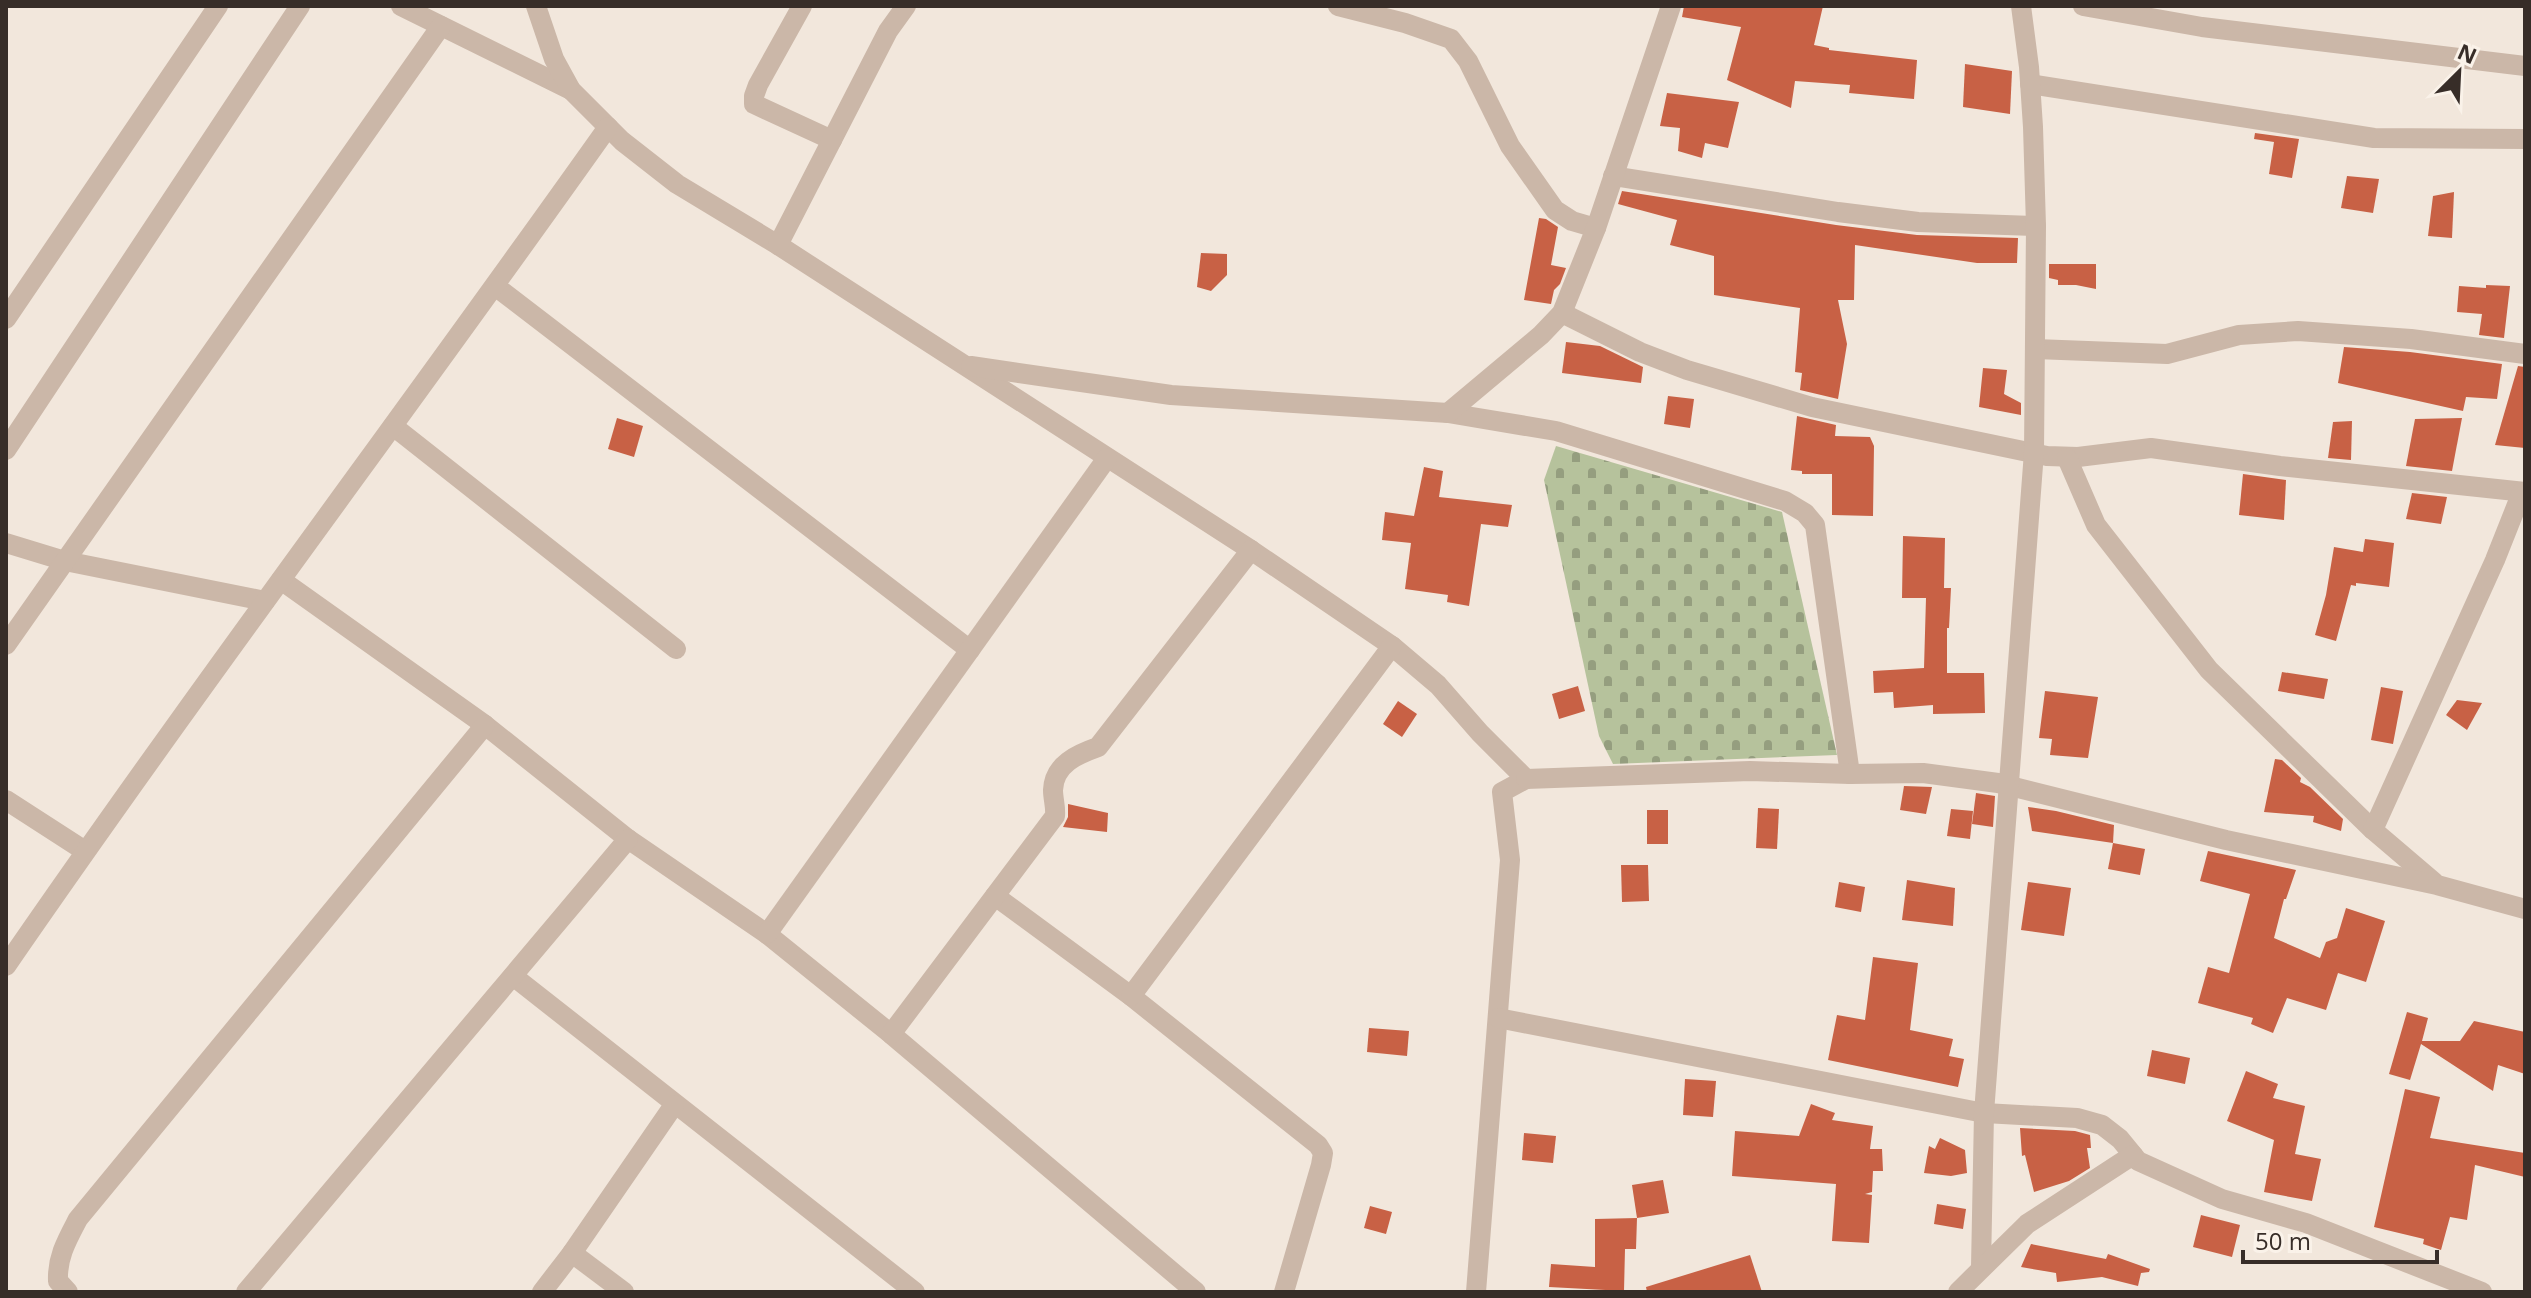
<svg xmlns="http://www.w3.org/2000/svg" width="2531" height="1298" viewBox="0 0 2531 1298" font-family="'Open Sans',sans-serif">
  <defs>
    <pattern id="cemetery-stones" width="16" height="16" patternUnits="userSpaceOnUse" patternTransform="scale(2)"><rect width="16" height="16" fill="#b6c29c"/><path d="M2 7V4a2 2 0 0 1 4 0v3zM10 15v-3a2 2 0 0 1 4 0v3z" fill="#959e7f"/></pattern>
  </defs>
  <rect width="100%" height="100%" fill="#f2e7dc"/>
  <polygon fill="url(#cemetery-stones)" points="1556,446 1782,512 1837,755 1613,764 1599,736 1544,480"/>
  <g fill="#c86145">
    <polygon points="1684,6 1823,6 1814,45 1829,48 1829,50 1917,60 1914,99 1849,93 1850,85 1795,81 1791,108 1727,80 1741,27 1682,17"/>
    <polygon points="1965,64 2012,71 2010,114 1963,107"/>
    <polygon points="1667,93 1739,102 1728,148 1705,143 1702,158 1678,151 1680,128 1660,126"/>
    <polygon points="2255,133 2299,139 2292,178 2269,174 2274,142 2254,139"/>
    <polygon points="2347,176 2379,179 2373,213 2341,208"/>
    <polygon points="1622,191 1836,225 1917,235 2018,238 2017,263 1977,263 1855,245 1854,300 1838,300 1847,344 1838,399 1800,390 1802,373 1795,372 1800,308 1714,295 1714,256 1670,245 1677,220 1618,204"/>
    <polygon points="2454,192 2452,238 2428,236 2433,196"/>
    <polygon points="1539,218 1546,219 1558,227 1551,265 1566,268 1560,284 1554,290 1551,304 1524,300"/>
    <polygon points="1201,253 1227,254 1227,275 1211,291 1197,287"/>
    <polygon points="2049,264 2096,264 2096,289 2076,285 2058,285 2058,280 2049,278"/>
    <polygon points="2486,285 2510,286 2504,338 2479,335 2482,314 2457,312 2459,286 2486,288"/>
    <polygon points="1566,342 1600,346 1643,367 1641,383 1562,373"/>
    <polygon points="2344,347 2410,352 2502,364 2497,399 2466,397 2463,411 2338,383"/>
    <polygon points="2518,366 2525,367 2525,448 2495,445"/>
    <polygon points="1983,368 2007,370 2004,394 2021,403 2021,415 1979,407"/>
    <polygon points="1668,396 1694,399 1690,428 1664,424"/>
    <polygon points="1797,416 1836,425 1835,436 1870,437 1874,446 1873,516 1832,515 1832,474 1802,474 1802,471 1791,470"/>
    <polygon points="617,418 643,426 634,457 608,449"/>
    <polygon points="2462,418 2452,471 2406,466 2415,419"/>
    <polygon points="2352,421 2351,460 2328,458 2333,422"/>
    <polygon points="1424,467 1443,471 1439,497 1512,505 1508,527 1481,524 1469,606 1447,602 1448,595 1405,589 1411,543 1382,540 1385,512 1414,516"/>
    <polygon points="2243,474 2286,480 2284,520 2239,515"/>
    <polygon points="2412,493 2447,497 2441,524 2406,519"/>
    <polygon points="1903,536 1945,538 1944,588 1951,588 1949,628 1947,628 1947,673 1984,673 1985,713 1933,714 1933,705 1894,708 1893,692 1874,693 1873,671 1924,668 1926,598 1902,598"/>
    <polygon points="2365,539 2394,543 2389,587 2356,583 2356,586 2351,585 2336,641 2315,635 2326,595 2334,547 2363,552"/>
    <polygon points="2282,672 2328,679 2324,699 2278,691"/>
    <polygon points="1578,686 1585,711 1559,719 1552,694"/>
    <polygon points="2381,687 2403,691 2393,744 2371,740"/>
    <polygon points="2045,691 2098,697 2088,758 2050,755 2052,739 2039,738"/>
    <polygon points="2457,700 2482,703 2467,730 2446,715"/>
    <polygon points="1398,701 1417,714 1402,737 1383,724"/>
    <polygon points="2275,759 2282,760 2301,778 2300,782 2310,787 2343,819 2341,831 2313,822 2314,816 2264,812"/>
    <polygon points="1904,786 1932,787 1926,814 1900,810"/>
    <polygon points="1976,793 1995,796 1993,827 1972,824"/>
    <polygon points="1068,804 1108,813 1107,832 1063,827 1068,817"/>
    <polygon points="2028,807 2056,811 2114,825 2113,843 2032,831"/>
    <polygon points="1758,808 1779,809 1777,849 1756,848"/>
    <polygon points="1951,809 1973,811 1970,839 1947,836"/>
    <rect x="1647" y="810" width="21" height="34"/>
    <polygon points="2113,843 2145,849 2140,875 2108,869"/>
    <polygon points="2208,851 2296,870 2286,899 2284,899 2274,938 2320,958 2326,942 2337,938 2346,908 2385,921 2366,982 2338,973 2326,1010 2287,998 2273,1033 2251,1024 2253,1018 2198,1003 2208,967 2229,973 2250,894 2200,881"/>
    <polygon points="1621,865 1648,865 1649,901 1622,902"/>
    <polygon points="1907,880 1955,888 1953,926 1902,920"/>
    <polygon points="1839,882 1865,887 1861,912 1835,907"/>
    <polygon points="2028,882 2071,888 2064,936 2021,930"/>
    <polygon points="1873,957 1918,963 1910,1030 1953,1039 1949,1056 1964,1059 1958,1087 1828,1060 1837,1015 1865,1020"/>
    <polygon points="2407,1012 2428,1018 2422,1041 2460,1041 2474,1021 2525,1032 2525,1074 2498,1065 2493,1091 2421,1044 2410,1080 2389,1074"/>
    <polygon points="1369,1028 1409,1031 1407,1056 1367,1052"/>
    <polygon points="2152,1050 2190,1058 2185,1084 2147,1076"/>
    <polygon points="2246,1071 2278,1084 2273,1098 2305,1106 2295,1154 2321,1159 2312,1201 2264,1192 2274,1140 2227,1121"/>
    <polygon points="1685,1079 1716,1081 1713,1117 1683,1115"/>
    <polygon points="2405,1089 2440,1097 2430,1138 2525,1153 2525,1177 2475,1165 2467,1220 2450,1217 2441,1250 2423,1244 2424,1239 2374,1227"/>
    <polygon points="1811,1104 1835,1113 1832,1120 1873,1126 1870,1149 1882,1149 1883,1171 1873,1171 1872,1192 1865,1194 1872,1195 1869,1243 1832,1241 1836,1184 1732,1176 1735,1131 1799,1136"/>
    <polygon points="2020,1128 2075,1131 2090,1135 2091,1148 2087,1148 2090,1168 2069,1181 2034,1192 2025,1155 2022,1156"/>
    <polygon points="1524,1133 1556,1136 1553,1163 1522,1160"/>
    <polygon points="1940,1138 1965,1150 1967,1173 1951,1176 1924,1173 1929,1146 1935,1149"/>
    <polygon points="1663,1180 1669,1213 1637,1218 1632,1185"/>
    <polygon points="1937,1204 1966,1209 1963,1229 1934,1224"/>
    <polygon points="1370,1206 1392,1212 1386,1234 1364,1228"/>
    <polygon points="2201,1215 2240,1225 2232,1257 2193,1247"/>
    <polygon points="1637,1218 1636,1249 1625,1249 1624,1291 1549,1287 1551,1264 1595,1267 1595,1219"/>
    <polygon points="2031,1244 2106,1259 2108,1254 2150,1269 2149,1272 2141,1273 2138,1286 2102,1277 2057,1282 2056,1273 2021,1267"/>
    <polygon points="1750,1255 1762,1292 1647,1292 1646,1287"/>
  </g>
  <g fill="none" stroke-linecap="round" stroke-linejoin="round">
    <g stroke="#cbb7a8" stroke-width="20">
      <polyline points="401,6 571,90"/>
      <polyline points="536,6 554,59 571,90 622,141 677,184 778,245 1251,550 1392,646 1438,685 1480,733 1526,779 1502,792 1510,860 1476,1292"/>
      <polyline points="802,6 758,85 754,96 754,104 832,140"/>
      <polyline points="1338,6 1405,23 1451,39 1468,61 1510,146 1555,210 1572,221 1596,228"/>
      <polyline points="2083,6 2202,27 2525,66"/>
      <polyline points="2030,84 2374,138 2525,139"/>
      <polyline points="1613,176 1838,212 1918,222 2036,226"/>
      <polyline points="778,245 888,31 906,6"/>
      <polyline points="495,286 970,650"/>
      <polyline points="1562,313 1640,352 1687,370 1812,407 2047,456 2078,457 2151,448 2280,466 2525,492"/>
      <polyline points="6,319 218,6"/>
      <polyline points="2035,349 2167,354 2239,335 2298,331 2411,339 2525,354"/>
      <polyline points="971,366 1171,395 1448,413 1556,431 1785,501 1805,513 1815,525 1850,774"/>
      <polyline points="1448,413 1541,335 1562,313 1596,228 1671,6"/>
      <polyline points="393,426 676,649"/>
      <polyline points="6,450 300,6"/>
      <polyline points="2067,458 2096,525 2209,670 2373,830 2434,882"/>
      <polyline points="6,543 65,561 265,601"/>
      <polyline points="281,580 485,725 628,839 767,934 891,1034 1196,1292"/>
      <polyline points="6,645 441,26"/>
      <polyline points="1526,779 1750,771 1850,774 1923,773 1998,783 2226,840 2437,885 2525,909"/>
      <polyline points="6,800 85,851"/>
      <polyline points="2373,830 2495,560 2522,492"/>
      <polyline points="995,896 1131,996 1318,1145 1323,1153 1321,1165 1284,1292"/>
      <polyline points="767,934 1107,458"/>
      <path d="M 6,966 C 201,683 409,408 608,127"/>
      <polyline points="513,976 915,1292"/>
      <polyline points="1131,996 1392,646"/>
      <polyline points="1498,1018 1984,1113 2077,1118 2102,1125 2120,1139 2138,1161 2222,1199 2306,1223 2482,1292"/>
      <path d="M 891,1034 L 1055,816 C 1056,807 1053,799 1053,790 C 1054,764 1078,754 1098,747 L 1251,550"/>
      <polyline points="572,1253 624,1292"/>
      <polyline points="1981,1267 1984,1113 2034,452 2036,226 2033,127 2029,67 2021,6"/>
      <path d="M 68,1292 L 58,1281 C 57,1257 67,1240 78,1219 L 485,725"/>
      <polyline points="246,1292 628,839"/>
      <polyline points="542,1292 572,1253 674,1105"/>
      <polyline points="1958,1292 2027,1224 2133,1155"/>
    </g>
  </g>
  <rect width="2531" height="1298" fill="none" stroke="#372d28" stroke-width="16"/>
  <g transform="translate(2459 72) rotate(24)" stroke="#faf2e9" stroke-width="6" paint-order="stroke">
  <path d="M0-6L14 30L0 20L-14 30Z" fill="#372d28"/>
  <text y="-12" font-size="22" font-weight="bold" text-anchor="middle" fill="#372d28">N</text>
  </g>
  <path d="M2243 1250v12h194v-12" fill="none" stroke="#372d28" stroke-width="4"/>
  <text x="2255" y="1250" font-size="24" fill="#372d28" stroke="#faf2e9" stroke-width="6" paint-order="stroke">50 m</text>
</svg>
